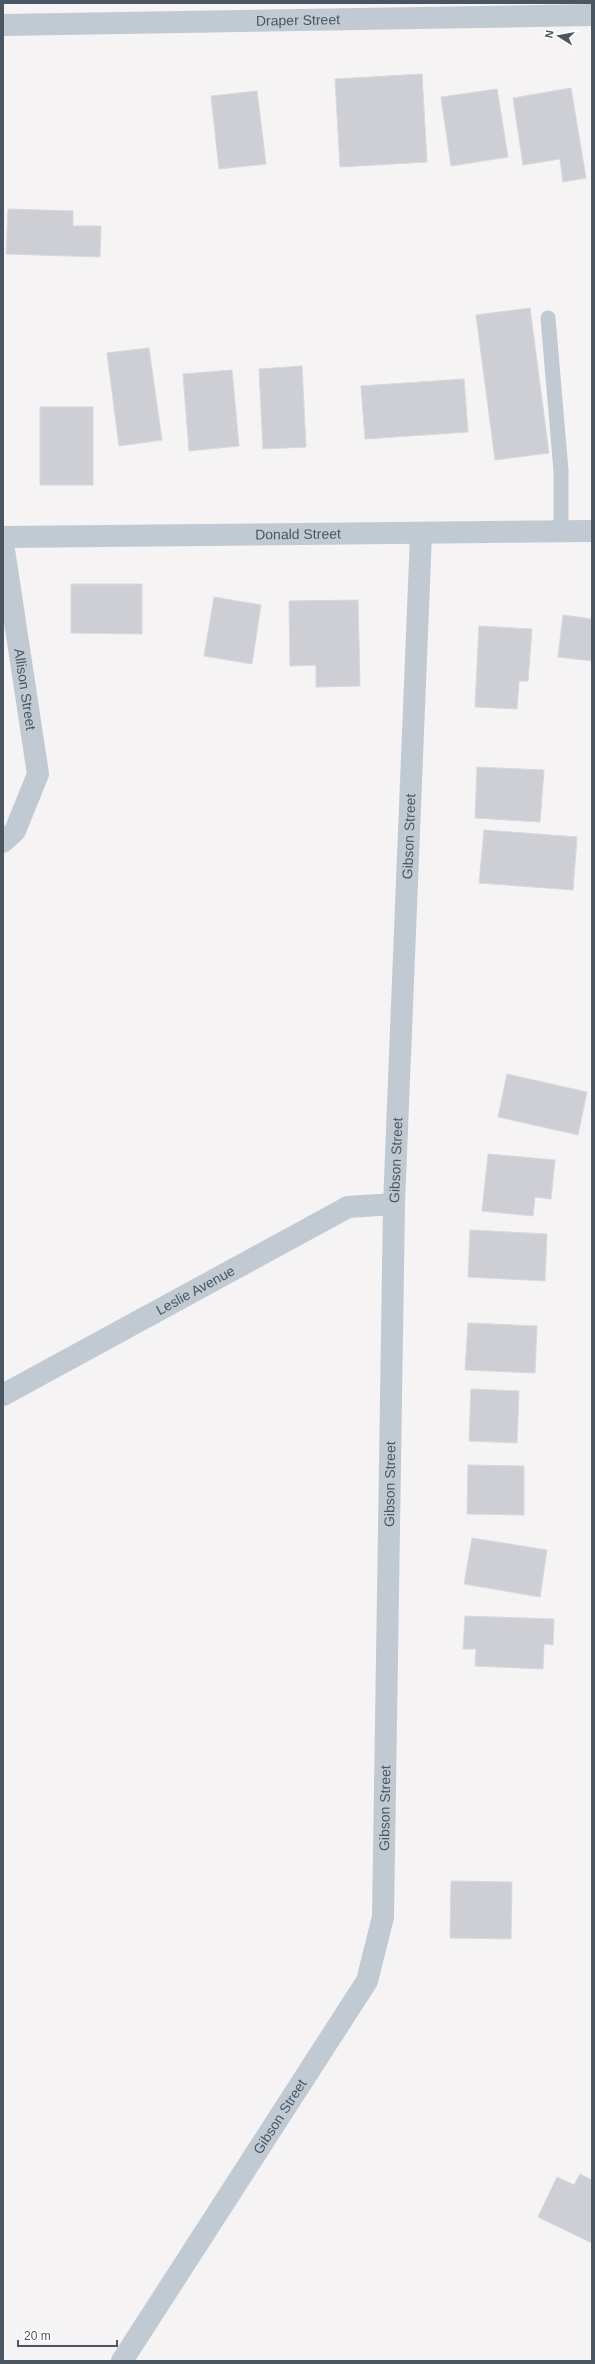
<svg xmlns="http://www.w3.org/2000/svg" width="595" height="2364" viewBox="0 0 595 2364" font-family="Helvetica,sans-serif">
  <rect width="100%" height="100%" fill="#f5f3f3"/>
  <g fill="#cdcfd5" stroke="#d7d9de">
    <polygon points="422,74 427,162 340,167 335,79"/>
    <polygon points="571,88 586,178 563,182 560,159 523,165 513,98"/>
    <polygon points="497,89 508,157 451,166 441,97"/>
    <polygon points="257,91 266,164 219,169 211,96"/>
    <polygon points="8,209 73,211 73,226 101,226 100,257 6,254"/>
    <polygon points="530,308 549,453 495,460 476,315"/>
    <polygon points="149,348 162,440 119,446 107,353"/>
    <polygon points="302,366 306,447 263,449 259,369"/>
    <polygon points="232,370 239,446 189,451 183,374"/>
    <polygon points="464,379 468,432 365,439 361,386"/>
    <rect x="40" y="407" width="53" height="78"/>
    <polygon points="71,584 142,584 142,634 71,633"/>
    <polygon points="214,597 261,605 252,664 204,656"/>
    <polygon points="358,600 360,686 316,687 316,665 290,666 289,601"/>
    <polygon points="563,615 592,619 592,661 558,657"/>
    <polygon points="479,626 532,629 528,681 519,681 517,709 475,707"/>
    <polygon points="477,767 544,770 540,822 475,818"/>
    <polygon points="484,830 577,837 573,890 479,883"/>
    <polygon points="507,1074 587,1092 578,1135 498,1117"/>
    <polygon points="488,1154 555,1160 551,1199 535,1197 533,1216 482,1211"/>
    <polygon points="470,1230 547,1234 545,1281 468,1277"/>
    <polygon points="468,1323 537,1326 535,1373 465,1370"/>
    <polygon points="471,1389 519,1391 517,1443 469,1441"/>
    <polygon points="468,1465 524,1466 524,1515 467,1514"/>
    <polygon points="472,1538 547,1550 540,1597 464,1584"/>
    <polygon points="465,1616 554,1619 553,1645 544,1644 543,1669 475,1666 476,1649 463,1649"/>
    <polygon points="451,1881 512,1882 511,1939 450,1938"/>
    <polygon points="580,2174 592,2180 592,2243 538,2217 557,2177 574,2185"/>
  </g>
  <g fill="none" stroke-linecap="round" stroke-linejoin="round">
    <polyline stroke="#c1cad2" stroke-width="15" points="548,318 561,471 561,531"/>
    <g stroke="#c1cad2" stroke-width="22">
      <path id="s1" d="M 3,25 L 592,15"/>
      <path id="s2" d="M 3,537 L 592,531"/>
      <path id="s3" d="M 3,543 L 38,774 L 15,831 L 3,842"/>
      <path id="s4" d="M 3,1395 L 348,1207 L 394,1204"/>
      <path id="s5" d="M 122,2361 L 367,1981 L 383,1917 L 394,1204 L 421,534"/>
    </g>
  </g>
  <g text-anchor="middle" stroke-width="4" stroke-linejoin="round" paint-order="stroke">
    <g font-size="14" fill="#4a5661" stroke="#fff">
      <text dy="5" stroke="none"><textPath href="#s1" startOffset="295">Draper Street</textPath></text>
      <text dy="5" stroke="none"><textPath href="#s2" startOffset="295">Donald Street</textPath></text>
      <text dy="5" stroke="none"><textPath href="#s3" startOffset="148">Allison Street</textPath></text>
      <text dy="5" stroke="none"><textPath href="#s5" startOffset="1599">Gibson Street</textPath></text>
      <text dy="5" stroke="none"><textPath href="#s5" startOffset="1275">Gibson Street</textPath></text>
      <text dy="5" stroke="none"><textPath href="#s4" startOffset="219">Leslie Avenue</textPath></text>
      <text dy="5" stroke="none"><textPath href="#s5" startOffset="951">Gibson Street</textPath></text>
      <text dy="5" stroke="none"><textPath href="#s5" startOffset="627">Gibson Street</textPath></text>
      <text dy="5" stroke="none"><textPath href="#s5" startOffset="291">Gibson Street</textPath></text>
    </g>
  </g>
  <rect width="595" height="2364" fill="none" stroke="#4a5661" stroke-width="8"/>
  <g transform="translate(559 36) rotate(281)" stroke="#ffffff" stroke-width="3" paint-order="stroke">
  <path d="M0-3L7 15L0 10L-7 15Z" fill="#4a5661"/>
  <text y="-6" font-size="11" font-weight="bold" text-anchor="middle" fill="#4a5661">N</text>
  </g>
  <path d="M18 2340v6h99v-6" fill="none" stroke="#4a5661" stroke-width="2"/>
  <text x="24" y="2340" font-size="12" fill="#4a5661" stroke="#ffffff" stroke-width="3" paint-order="stroke">20 m</text>
</svg>
